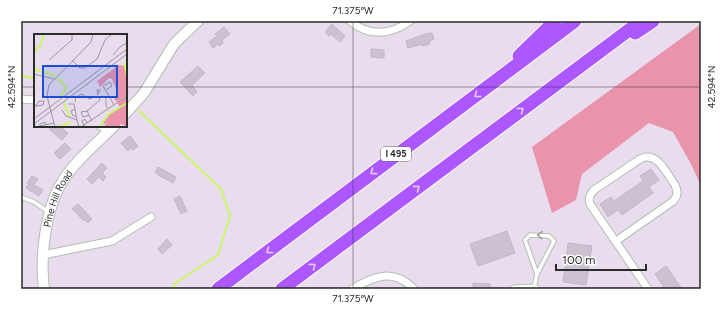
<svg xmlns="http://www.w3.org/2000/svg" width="722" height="310" viewBox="0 0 722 310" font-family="Figtree,sans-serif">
  <rect width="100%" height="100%" fill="#e8dcee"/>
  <polygon fill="#e994ab" points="701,24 701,186 691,164 673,132 649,123 582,174 576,200 552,213 532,147"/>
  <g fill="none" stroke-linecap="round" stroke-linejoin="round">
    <g stroke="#c8f967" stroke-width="2">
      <polyline points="21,75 35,79"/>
      <polyline points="139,111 221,189 230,216 218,255 174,284 174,289"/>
    </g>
  </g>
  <g fill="#ccc1d0" stroke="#c4b6ca">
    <polygon points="332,24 345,36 340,42 331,34 329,36 326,33 326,31"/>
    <polygon points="224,27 230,34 222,40 223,43 220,46 218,44 213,48 209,42 217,36 215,34"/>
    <polygon points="428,33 429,34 432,33 434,39 429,41 430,44 422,46 422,44 408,48 406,41"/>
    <polygon points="371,49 384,50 384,58 371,57"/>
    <polygon points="198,66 205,73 192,85 197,92 193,96 180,82"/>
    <polygon points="52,126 59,126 68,133 62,140 49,129"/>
    <polygon points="130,136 138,146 133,150 131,148 128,151 121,143"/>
    <polygon points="65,143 71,149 60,159 54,153"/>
    <polygon points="102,163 107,168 102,173 106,177 103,181 99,177 92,184 87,179"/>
    <polygon points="158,167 176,177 173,183 158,175 158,174 155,172"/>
    <polygon points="651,169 659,180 649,187 653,193 622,215 618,210 608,217 600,204 611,197 614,201 643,181 640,176"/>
    <polygon points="32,176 38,179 34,185 43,190 39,196 26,188 29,184 27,183"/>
    <polygon points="180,196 187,211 181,214 174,199"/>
    <polygon points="78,204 92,219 88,223 85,220 84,221 72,209"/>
    <polygon points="507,231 515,253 478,266 470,244"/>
    <polygon points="167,239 172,245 162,254 158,249"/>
    <polygon points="568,243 592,246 586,285 563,282"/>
    <polygon points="666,266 682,289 665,289 655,274"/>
    <polygon points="473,283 490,284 490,289 473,289"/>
  </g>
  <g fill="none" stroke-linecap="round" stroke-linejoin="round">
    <g stroke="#b2c0b0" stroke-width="5.5">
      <g id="lane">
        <polyline points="21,197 34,202 49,212"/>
        <polyline points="534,288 537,274 554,241 549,236 530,235 525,240 537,274"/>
      </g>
    </g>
    <g stroke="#b2c0b0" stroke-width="9">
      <g id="street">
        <path d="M 350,21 C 369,37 391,35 410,21"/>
        <polyline points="21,99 35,100"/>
        <polyline points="100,126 109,131"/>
        <path d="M 616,241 L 672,202 C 678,197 678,191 675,185 C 667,174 657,150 640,159 L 594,190 C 590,194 588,198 590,204 L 648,289"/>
        <polyline points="43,255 112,241 151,217"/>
        <path d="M 352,289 C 374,276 394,268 414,289"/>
        <polyline points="514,289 534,288 536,289"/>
      </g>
    </g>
    <g stroke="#b2c0b0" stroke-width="12">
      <g id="secondary">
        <polyline points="126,113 144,93 174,44 198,21"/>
        <path id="s1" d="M 44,289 C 40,258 45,210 62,182 C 75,161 96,144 114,126"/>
      </g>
    </g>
    <g stroke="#fff" stroke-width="15">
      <g id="highway">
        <polyline points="635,33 653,21"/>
        <polyline points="519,56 555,21"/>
        <polyline points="218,289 575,21"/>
        <polyline points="282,289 641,21"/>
      </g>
    </g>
    <use href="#lane" stroke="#fff" stroke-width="3.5"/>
    <use href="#street" stroke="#fff" stroke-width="7"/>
    <use href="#secondary" stroke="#fff" stroke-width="10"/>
    <use href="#highway" stroke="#ac57ff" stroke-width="13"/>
  </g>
  <defs><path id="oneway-chevron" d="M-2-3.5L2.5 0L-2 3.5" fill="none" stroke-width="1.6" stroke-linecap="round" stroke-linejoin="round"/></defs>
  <g stroke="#e6cdff">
    <use href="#oneway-chevron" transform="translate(477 95) rotate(144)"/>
    <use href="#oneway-chevron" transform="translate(521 110) rotate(-37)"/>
    <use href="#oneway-chevron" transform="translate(373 172) rotate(143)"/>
    <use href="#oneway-chevron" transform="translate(417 188) rotate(-37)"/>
    <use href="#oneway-chevron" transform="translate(269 251) rotate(143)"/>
    <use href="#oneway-chevron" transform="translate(313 266) rotate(-37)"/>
  </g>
  <use stroke="#a0a0a0" href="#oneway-chevron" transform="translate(540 235) rotate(-176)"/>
  <path fill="none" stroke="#2b2b2b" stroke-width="1" stroke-opacity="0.45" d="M 353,21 L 353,289M 21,87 L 35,87M 126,87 L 701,87M 21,288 L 701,288"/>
  <g text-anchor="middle" stroke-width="3.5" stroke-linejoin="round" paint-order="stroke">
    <rect fill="#fff" stroke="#6b6b6b" stroke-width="1" x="381" y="147" width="30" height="14" rx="3"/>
    <g font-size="9" font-weight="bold" fill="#2b2b2b">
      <text x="396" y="157">I 495</text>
    </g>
    <g font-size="10" fill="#2b2b2b" stroke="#fff">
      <text dy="4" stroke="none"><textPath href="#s1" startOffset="93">Pine Hill Road</textPath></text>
    </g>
  </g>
  <g transform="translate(34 34)">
    <rect width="93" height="93" fill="#e8dcee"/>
    <path d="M 85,31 L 93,32 L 93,61 L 83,68 L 80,65 L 84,59 L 78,45 L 75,44 L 66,53 L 63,47 ZM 93,62 L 93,93 L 87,90 L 84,93 L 69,93 L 74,88 L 69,91 L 72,82 L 82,76 L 86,73 L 83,69 Z" fill="#e994ab"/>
    <path fill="none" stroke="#c8f967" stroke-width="2" d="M 0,18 L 6,12 L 10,0M 90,28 L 93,42M 0,35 L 21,42M 23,43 L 32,54 L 27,62M 30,69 L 36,83M 25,93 L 37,88M 65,93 L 75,80 L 93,69"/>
    <path fill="none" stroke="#9c95a0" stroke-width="1" d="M 79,21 L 87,12 L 93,9M 15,26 L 38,6 L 38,0M 38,26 L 46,34 L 51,34 L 63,25 L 71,6 L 78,0M 0,40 L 20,45M 72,56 L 78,52 L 76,48 L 69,52 L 80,71M 64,61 L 63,56 L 66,56 L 64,60M 65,63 L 72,63 L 72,72 L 75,75M 41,68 L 42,63 L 48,60 L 55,65 L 64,62 L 66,66 L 53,77M 0,69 L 2,72 L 3,72 L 9,71 L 10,67 L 5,67 L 2,72M 34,70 L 40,70 L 43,86M 41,75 L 37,77 L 39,82 L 42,82M 28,76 L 32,82 L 43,86 L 45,93M 55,81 L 53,77 L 47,78 L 49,83 L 55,81 L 58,87M 0,85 L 93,15M 0,90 L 93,20M 12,91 L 11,88 L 6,90 L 6,92 L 20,89M 50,92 L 48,87 L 51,85 L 53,89M 21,93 L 13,62 L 15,51 L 57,8 L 59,0M 47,93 L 93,62"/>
    <path fill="#1d4ed8" fill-opacity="0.15" stroke="#1d4ed8" stroke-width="2" d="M 9,32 L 83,32 L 83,63 L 9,63 Z"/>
    <rect width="93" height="93" fill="none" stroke="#2b2b2b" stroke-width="2"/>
  </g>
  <rect width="722" height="310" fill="none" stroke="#ffffff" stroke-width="44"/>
  <path d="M556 264v6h90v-6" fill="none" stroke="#2b2b2b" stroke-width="2"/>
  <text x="562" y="264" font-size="12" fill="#2b2b2b" stroke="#ffffff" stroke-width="3" paint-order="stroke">100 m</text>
  <rect x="22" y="22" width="678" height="266" fill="none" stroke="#2b2b2b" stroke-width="1.5"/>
  <g font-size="10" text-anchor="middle" fill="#2b2b2b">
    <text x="353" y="14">71.375°W</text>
    <text transform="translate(11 87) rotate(-90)" y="4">42.594°N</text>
    <text transform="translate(711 87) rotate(-90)" y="4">42.594°N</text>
    <text x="353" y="302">71.375°W</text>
  </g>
</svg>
